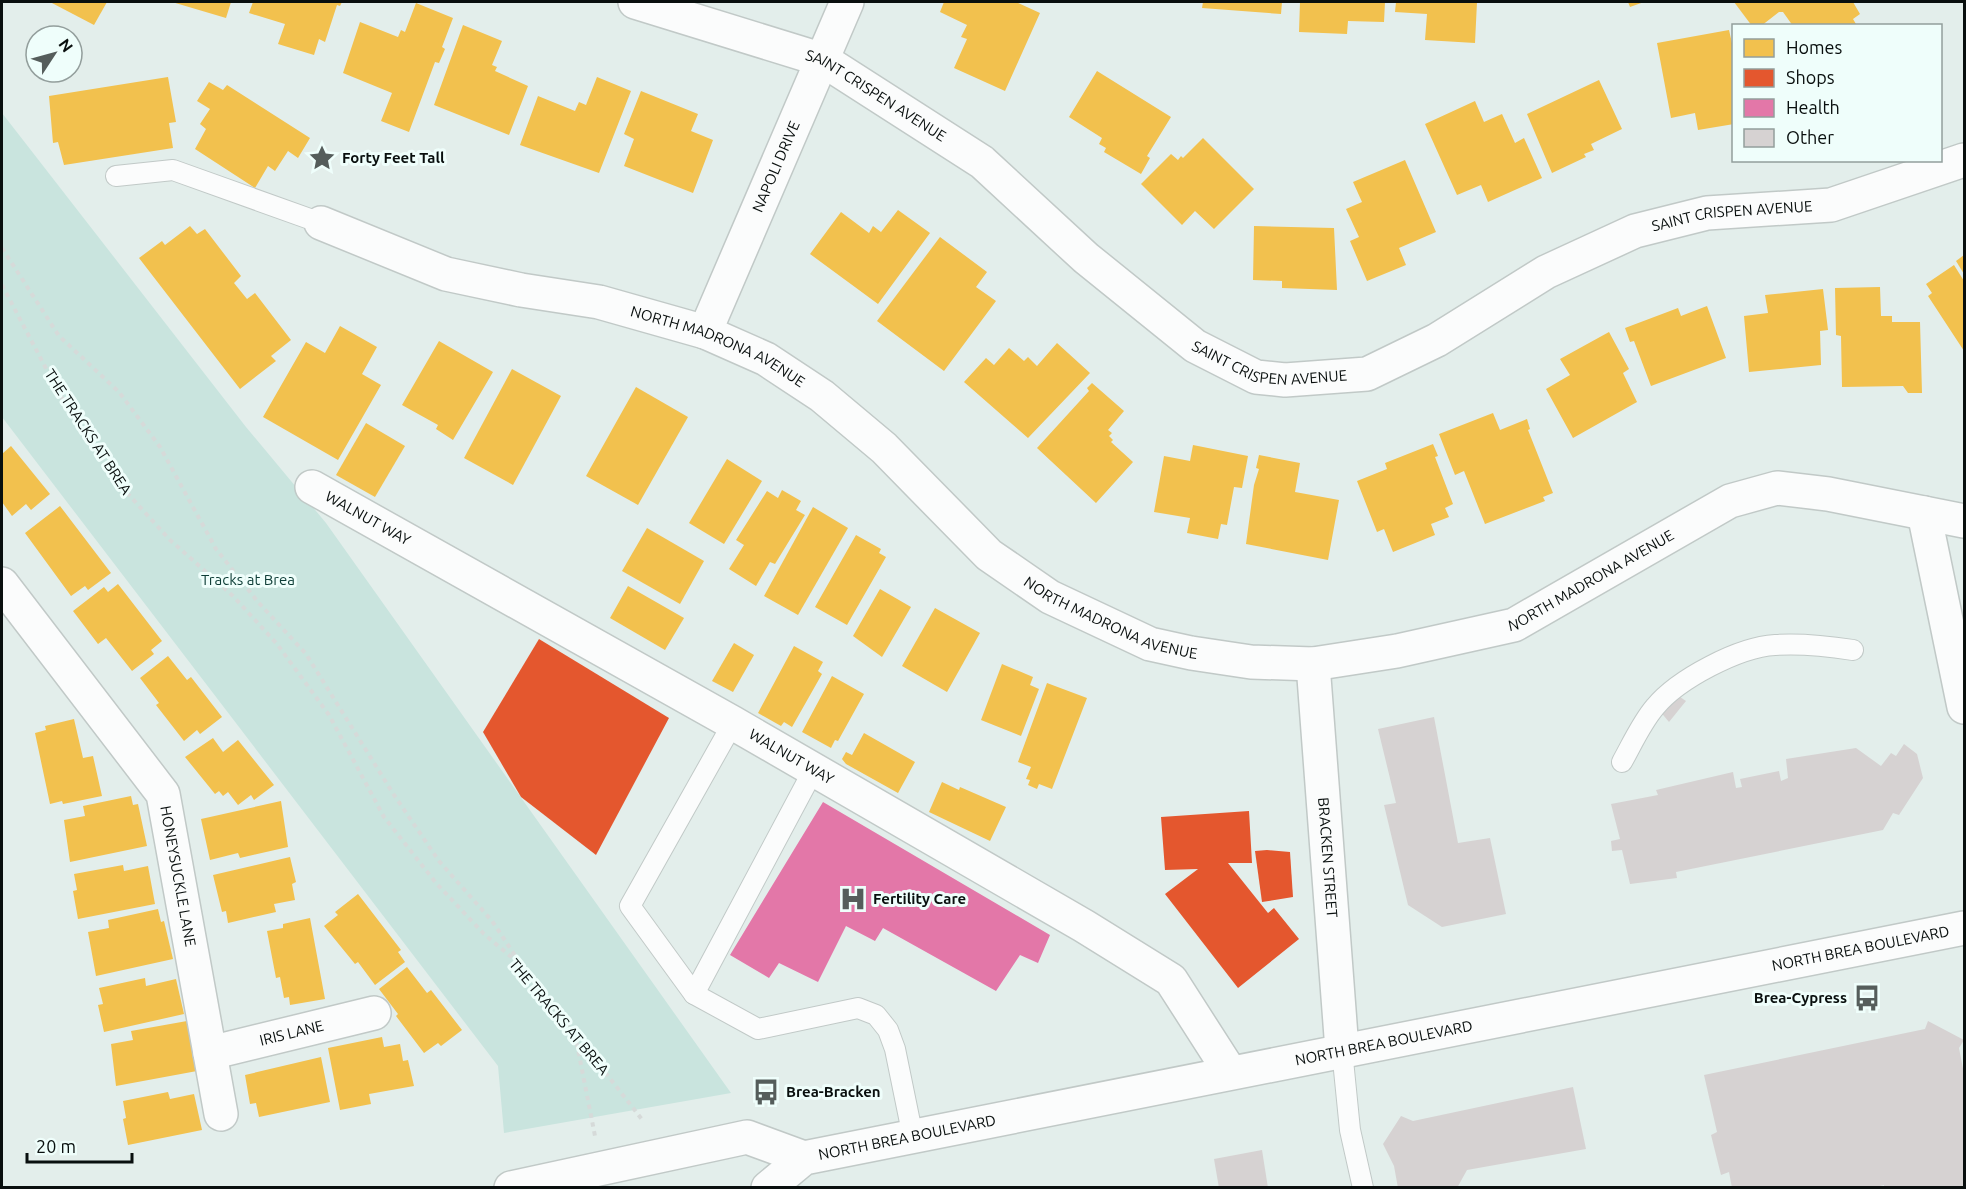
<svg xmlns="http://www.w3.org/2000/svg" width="1966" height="1189" viewBox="0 0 1966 1189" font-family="Ubuntu,sans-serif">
  <rect width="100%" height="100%" fill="#e3eeeb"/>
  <polygon fill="#c9e4de" points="2,113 246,427 326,523 731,1093 504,1133 498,1066 2,417"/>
  <g fill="#f2c14e">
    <polygon points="50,2 107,2 94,25"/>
    <polygon points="172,2 231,2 226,18"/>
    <polygon points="253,2 342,2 340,6 337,5 325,42 319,39 314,55 278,44 285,24 249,13"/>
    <polygon points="944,2 1016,2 1040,13 1005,91 954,68 967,39 961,37 967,25 940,12"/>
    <polygon points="1203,2 1282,2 1281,14 1202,8"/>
    <polygon points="1300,2 1385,2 1384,22 1348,21 1347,34 1299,32"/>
    <polygon points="1396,2 1477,2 1475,43 1425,40 1427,14 1395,12"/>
    <polygon points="1628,2 1644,2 1630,7"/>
    <polygon points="1734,2 1853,2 1860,14 1853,19 1856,24 1853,26 1793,26 1783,12 1779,12 1761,26 1752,26"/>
    <polygon points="416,3 453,18 442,47 445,49 439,63 435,62 409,132 381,121 392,93 343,73 360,22 398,37 401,30 405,32"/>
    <polygon points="463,25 502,41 492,65 497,67 495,71 528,86 509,135 434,105"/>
    <polygon points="1729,30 1734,52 1734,124 1698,130 1695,113 1671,118 1657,43"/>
    <polygon points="1097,71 1171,117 1147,156 1150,158 1141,174 1104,152 1106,148 1099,144 1102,138 1069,117"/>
    <polygon points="168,77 176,122 169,123 173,148 64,165 58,142 53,143 49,96"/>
    <polygon points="597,77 631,91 599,173 520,145 538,96 575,111 579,102 586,105"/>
    <polygon points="1599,80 1622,129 1591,144 1594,150 1584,154 1586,157 1552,173 1527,114"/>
    <polygon points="209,82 223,90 227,85 310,138 298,158 288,151 275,171 268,166 255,188 195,149 206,129 200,124 210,109 197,101"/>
    <polygon points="641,91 698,114 691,131 713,140 693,193 624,166 634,139 624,134"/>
    <polygon points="1475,101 1484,122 1502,114 1515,143 1524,138 1542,178 1488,202 1481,185 1457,195 1425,124"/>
    <polygon points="1203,138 1254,189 1214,229 1195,211 1182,225 1141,184 1171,154 1178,160 1181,156 1183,158"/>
    <polygon points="1405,160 1436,232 1399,248 1406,265 1367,281 1350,241 1359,237 1346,209 1362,202 1353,182"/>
    <polygon points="898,210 930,233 878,304 810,254 841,212 869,233 873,226 881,232"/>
    <polygon points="190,226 197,234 205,229 241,276 234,283 247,299 255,293 291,340 271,356 276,361 240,389 139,258 162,241 165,245"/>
    <polygon points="1254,226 1334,228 1337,290 1282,288 1282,281 1253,280"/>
    <polygon points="940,237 987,272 976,287 996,301 944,371 877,321"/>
    <polygon points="1964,255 1964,274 1956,261"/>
    <polygon points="1954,265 1964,281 1964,351 1928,296 1932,293 1926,284"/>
    <polygon points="1880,287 1881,316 1892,316 1892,322 1920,322 1922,393 1908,393 1903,386 1842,387 1841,336 1836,335 1835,288"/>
    <polygon points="1823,289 1828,330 1820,331 1821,365 1749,372 1744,316 1768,313 1765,295"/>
    <polygon points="1707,306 1726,358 1651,386 1634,341 1630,342 1625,328 1678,308 1681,316"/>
    <polygon points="340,326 377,347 362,374 381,385 338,460 263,417 306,342 325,353"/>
    <polygon points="1609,332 1629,369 1623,373 1637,402 1573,438 1546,389 1570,375 1560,359"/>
    <polygon points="439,341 493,372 453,440 436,429 438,425 402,405"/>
    <polygon points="1057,343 1090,373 1028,438 964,382 986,358 994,365 1009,348 1024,361 1028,357 1037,366"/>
    <polygon points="512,369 561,396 513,485 464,458"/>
    <polygon points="1092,383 1124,411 1108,430 1112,433 1109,436 1113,440 1111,442 1133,462 1096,503 1037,448 1089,391 1087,388"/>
    <polygon points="636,387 688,417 638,505 586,476"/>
    <polygon points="1493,413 1500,430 1527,419 1530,429 1528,430 1553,493 1543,497 1545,501 1485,524 1464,471 1455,475 1439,434"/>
    <polygon points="366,423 405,446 375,497 336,475"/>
    <polygon points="1433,444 1438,456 1435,457 1453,504 1445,508 1449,517 1431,524 1435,535 1393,552 1384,529 1377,532 1357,481 1387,469 1385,463"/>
    <polygon points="1193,445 1248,456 1242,488 1234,487 1227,525 1221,524 1218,539 1187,533 1190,518 1154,512 1164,456 1190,461"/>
    <polygon points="11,446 50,494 31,510 26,504 12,516 2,502 2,454"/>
    <polygon points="1259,455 1300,463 1295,492 1339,500 1328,560 1246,544 1254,485 1259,469 1256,468"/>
    <polygon points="727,459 762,481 724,544 689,523"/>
    <polygon points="782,490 801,501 796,510 805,515 775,564 770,562 756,586 729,569 744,545 736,540 767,491 778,498"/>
    <polygon points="60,506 111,573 88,590 85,586 71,596 25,533"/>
    <polygon points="813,507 848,528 798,615 764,596"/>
    <polygon points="647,528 704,561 680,604 622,571"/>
    <polygon points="856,535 881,549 879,553 886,557 847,625 815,607"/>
    <polygon points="118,584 162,641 151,650 154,654 132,671 106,638 98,644 73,611 104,587 108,592"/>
    <polygon points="628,586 684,618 665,650 610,618"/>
    <polygon points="880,589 911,607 882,657 853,636"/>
    <polygon points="935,608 980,633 947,692 902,666"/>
    <polygon points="734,643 754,655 733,692 712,681"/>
    <polygon points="794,646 823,662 818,671 822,674 792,727 784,722 781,726 758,713"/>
    <polygon points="168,656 187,680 191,677 222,717 200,734 197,730 184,741 156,705 159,703 140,678"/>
    <polygon points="1002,664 1033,677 1030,685 1039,689 1021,736 981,720"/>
    <polygon points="832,676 864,694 838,741 835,740 831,748 802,732"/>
    <polygon points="1047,683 1087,698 1052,789 1039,784 1037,789 1028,785 1030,780 1026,779 1031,767 1018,762"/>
    <polygon points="74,719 83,758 93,756 102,796 63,804 62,801 50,804 35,733 46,730 45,726"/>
    <polygon points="864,733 915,762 898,793 846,764 842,759 846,752 852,755"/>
    <polygon points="213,738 223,752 238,740 274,785 254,800 251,795 238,805 228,792 223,796 219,791 215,794 185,757"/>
    <polygon points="942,782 959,790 960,787 1006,807 990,841 929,812"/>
    <polygon points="131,796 133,805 138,804 147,846 70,862 64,820 85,816 83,806"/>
    <polygon points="281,801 288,847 240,858 238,853 210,860 201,819"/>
    <polygon points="290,857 296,882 292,884 295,900 274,904 276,912 228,923 226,911 222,912 213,875"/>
    <polygon points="123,865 124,871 148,866 155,904 78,919 73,891 77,890 74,874"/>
    <polygon points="358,894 401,950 398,952 405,962 375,985 358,962 355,964 324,926 338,915 335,912"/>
    <polygon points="158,909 161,922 164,921 173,959 96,976 88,932 109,928 108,920"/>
    <polygon points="310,918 325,999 290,1005 289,997 284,998 280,977 276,978 267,931 283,928 283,924"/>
    <polygon points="407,967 427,993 431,990 462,1030 441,1046 438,1043 424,1053 396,1016 398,1014 379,989"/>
    <polygon points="145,978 146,986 176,979 184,1014 104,1032 98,1005 103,1004 99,988"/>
    <polygon points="187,1021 197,1071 116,1086 111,1044 133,1040 131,1031"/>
    <polygon points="382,1037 384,1047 400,1044 403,1061 408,1060 414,1086 369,1094 371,1104 340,1110 328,1048"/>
    <polygon points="321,1057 330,1102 259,1117 256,1103 250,1104 245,1075"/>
    <polygon points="168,1092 170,1099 194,1094 202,1130 128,1145 123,1119 126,1118 123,1101"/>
  </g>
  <g fill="#e4572e">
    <polygon points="539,639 669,718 596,855 521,797 483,732"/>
    <polygon points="1249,811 1252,863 1228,863 1268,913 1274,908 1299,939 1238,988 1165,894 1198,869 1165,870 1161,817"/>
    <polygon points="1267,850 1290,852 1293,897 1262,902 1255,851"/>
  </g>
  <polygon fill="#e377a8" points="823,802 1050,935 1038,963 1020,955 996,991 883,928 875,941 846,926 818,982 779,963 769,978 730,955"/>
  <g fill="#d6d2d2">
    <polygon points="1674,693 1686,701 1669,722 1659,710"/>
    <polygon points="1434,717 1458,843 1490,838 1506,914 1442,927 1408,905 1384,805 1396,803 1378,729"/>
    <polygon points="1904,744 1917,754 1923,778 1899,815 1893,813 1883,830 1676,872 1677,878 1630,884 1622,850 1612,851 1611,841 1620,839 1611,804 1658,795 1656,790 1733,772 1736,788 1742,787 1740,779 1779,771 1781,781 1788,778 1786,759 1856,748 1881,766 1891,753 1896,756"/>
    <polygon points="1928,1021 1964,1040 1959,1048 1964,1074 1964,1188 1884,1188 1884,1185 1872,1188 1732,1188 1729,1172 1721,1175 1711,1135 1717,1132 1704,1075 1925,1029"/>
    <polygon points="1573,1087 1586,1149 1467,1170 1457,1188 1398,1188 1394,1166 1383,1144 1401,1116 1413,1121"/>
    <polygon points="1262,1150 1268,1188 1219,1188 1214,1159"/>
  </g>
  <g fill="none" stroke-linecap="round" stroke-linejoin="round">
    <g stroke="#c1c9c7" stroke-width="22">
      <g id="service">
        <polyline points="116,176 173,170 321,223"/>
        <polyline points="733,723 630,906 694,994 758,1029 858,1008 876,1015 888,1030 895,1049 913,1137"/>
        <path d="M 1622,762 C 1632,744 1642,722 1655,707 C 1678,679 1739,647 1775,645 C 1802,643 1827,646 1853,650"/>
        <polyline points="694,994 814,769"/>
        <polyline points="1342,1050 1350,1130 1363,1188"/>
      </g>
    </g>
    <g stroke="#c1c9c7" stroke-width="36">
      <g id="minor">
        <path id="s1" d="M 635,2 L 823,60 L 982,162 L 1086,258 L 1195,346 L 1256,377 L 1285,380 L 1367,374 L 1437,340 L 1546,272 L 1635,231 L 1707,213 L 1831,205 L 1964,160"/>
        <path id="s2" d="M 321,223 L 446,274 L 521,290 L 599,302 L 705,332 L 766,359 L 822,396 L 884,448 L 989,555 L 1050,597 L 1150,644 L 1191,653 L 1251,662 L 1313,664 L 1397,651 L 1514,625 L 1730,501 L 1777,488 L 1828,494 L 1964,521"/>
        <path id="s3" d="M 705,332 L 847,2"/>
        <path id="s4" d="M 312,487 L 733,723 L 1084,926 L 1171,980 L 1230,1072"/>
        <polyline points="1924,513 1964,707"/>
        <path id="s5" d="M 2,584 L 163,794 L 221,1114"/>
        <path id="s6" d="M 1313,664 L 1342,1050"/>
        <path id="s7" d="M 210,1053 L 374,1013"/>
      </g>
    </g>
    <g stroke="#c1c9c7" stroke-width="36">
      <g id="secondary">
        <polyline points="511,1188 747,1137 804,1158"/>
        <path id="s8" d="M 768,1188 L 804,1158 L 1964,928"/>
      </g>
    </g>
    <g stroke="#d6dad9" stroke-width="4" stroke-dasharray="4.5 4.5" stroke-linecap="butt">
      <polyline points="2,248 59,336 119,392 160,447 216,549 258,602 306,654 394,795 439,861 492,921 520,963"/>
      <polyline points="2,285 60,395 118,483 170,540 233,596 277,644 329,715 384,817 436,883 484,934 522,966 644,1122"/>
      <polyline points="575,1034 595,1136"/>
    </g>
    <use href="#service" stroke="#fbfcfc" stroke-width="20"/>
    <use href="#minor" stroke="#fbfcfc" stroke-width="33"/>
    <use href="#secondary" stroke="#fbfcfc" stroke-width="33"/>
  </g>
  <defs>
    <g id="sight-bare" transform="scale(2.07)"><path d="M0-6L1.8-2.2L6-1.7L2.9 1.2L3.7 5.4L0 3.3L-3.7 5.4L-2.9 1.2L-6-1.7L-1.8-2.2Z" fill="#555d5b" stroke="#effefb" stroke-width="2.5" paint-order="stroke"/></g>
    <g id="hospital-bare" transform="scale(2.07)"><path d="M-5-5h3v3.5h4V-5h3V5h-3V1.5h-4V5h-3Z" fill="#555d5b" stroke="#effefb" stroke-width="2.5" paint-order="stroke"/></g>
    <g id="bus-bare" transform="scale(2.07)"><path d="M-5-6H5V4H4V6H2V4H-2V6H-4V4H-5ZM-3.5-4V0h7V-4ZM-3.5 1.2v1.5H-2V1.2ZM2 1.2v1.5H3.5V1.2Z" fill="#555d5b" stroke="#effefb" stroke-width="2.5" paint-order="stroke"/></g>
  </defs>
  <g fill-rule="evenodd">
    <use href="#sight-bare" x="322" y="158"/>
    <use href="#hospital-bare" x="853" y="899"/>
    <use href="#bus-bare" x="1867" y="998"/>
    <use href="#bus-bare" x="766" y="1092"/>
  </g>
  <g text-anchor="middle" stroke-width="6" stroke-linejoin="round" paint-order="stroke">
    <g font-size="15" fill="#090f0e" stroke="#effefb">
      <text dy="5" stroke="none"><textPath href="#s1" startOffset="260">SAINT CRISPEN AVENUE</textPath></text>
      <text dy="5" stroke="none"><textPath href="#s3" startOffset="180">NAPOLI DRIVE</textPath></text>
      <text dy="5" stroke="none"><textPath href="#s1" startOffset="1250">SAINT CRISPEN AVENUE</textPath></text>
      <text dy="5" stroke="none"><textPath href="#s2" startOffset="418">NORTH MADRONA AVENUE</textPath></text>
      <text dy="5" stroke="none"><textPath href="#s1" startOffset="746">SAINT CRISPEN AVENUE</textPath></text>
      <text transform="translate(88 432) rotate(57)" y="5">THE TRACKS AT BREA</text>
      <text dy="5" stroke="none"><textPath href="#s4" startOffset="64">WALNUT WAY</textPath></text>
      <text dy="5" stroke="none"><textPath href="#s2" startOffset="1408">NORTH MADRONA AVENUE</textPath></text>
      <text dy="5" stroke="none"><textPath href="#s2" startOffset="904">NORTH MADRONA AVENUE</textPath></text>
      <text dy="5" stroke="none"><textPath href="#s4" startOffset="550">WALNUT WAY</textPath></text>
      <text dy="5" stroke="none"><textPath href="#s6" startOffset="194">BRACKEN STREET</textPath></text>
      <text dy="5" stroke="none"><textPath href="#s5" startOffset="348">HONEYSUCKLE LANE</textPath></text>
      <text dy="5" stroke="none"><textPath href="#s8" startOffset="1124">NORTH BREA BOULEVARD</textPath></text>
      <text transform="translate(559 1017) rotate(50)" y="5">THE TRACKS AT BREA</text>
      <text dy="5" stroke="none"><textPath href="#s7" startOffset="84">IRIS LANE</textPath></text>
      <text dy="5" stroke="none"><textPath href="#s8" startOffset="638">NORTH BREA BOULEVARD</textPath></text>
      <text dy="5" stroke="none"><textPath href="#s8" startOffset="152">NORTH BREA BOULEVARD</textPath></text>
    </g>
    <g font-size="15" font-weight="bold" fill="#090f0e" stroke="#effefb" text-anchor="start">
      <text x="342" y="163">Forty Feet Tall</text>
      <text x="873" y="904">Fertility Care</text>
      <text x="1847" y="1003" text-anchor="end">Brea-Cypress</text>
      <text x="786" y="1097">Brea-Bracken</text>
    </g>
    <g font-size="15" fill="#0d3d36" stroke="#effefb">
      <text x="248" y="585">Tracks at Brea</text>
    </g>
  </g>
  <rect width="1966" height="1189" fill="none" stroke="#090f0e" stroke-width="6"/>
  <rect x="1732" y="24" width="210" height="138" fill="#effefb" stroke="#939e9c" stroke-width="1.5"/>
  <rect x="1744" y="39" width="30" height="18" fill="#f2c14e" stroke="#939e9c" stroke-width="1.5"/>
  <text x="1786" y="54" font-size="18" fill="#090f0e">Homes</text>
  <rect x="1744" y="69" width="30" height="18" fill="#e4572e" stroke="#939e9c" stroke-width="1.5"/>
  <text x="1786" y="84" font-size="18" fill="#090f0e">Shops</text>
  <rect x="1744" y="99" width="30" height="18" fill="#e377a8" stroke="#939e9c" stroke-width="1.5"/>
  <text x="1786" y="114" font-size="18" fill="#090f0e">Health</text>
  <rect x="1744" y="129" width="30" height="18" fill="#d6d2d2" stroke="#939e9c" stroke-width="1.5"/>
  <text x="1786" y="144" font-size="18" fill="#090f0e">Other</text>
  <g transform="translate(54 54) rotate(54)"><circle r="28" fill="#effefb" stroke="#939e9c" stroke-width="1.5"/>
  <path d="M0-4.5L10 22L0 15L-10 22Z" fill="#555d5b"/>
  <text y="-9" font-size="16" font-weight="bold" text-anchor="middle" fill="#090f0e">N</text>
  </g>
  <path d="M27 1153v9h105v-9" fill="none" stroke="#090f0e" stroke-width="3"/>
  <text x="36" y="1153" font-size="18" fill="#090f0e" stroke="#effefb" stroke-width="4.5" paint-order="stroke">20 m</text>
</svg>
